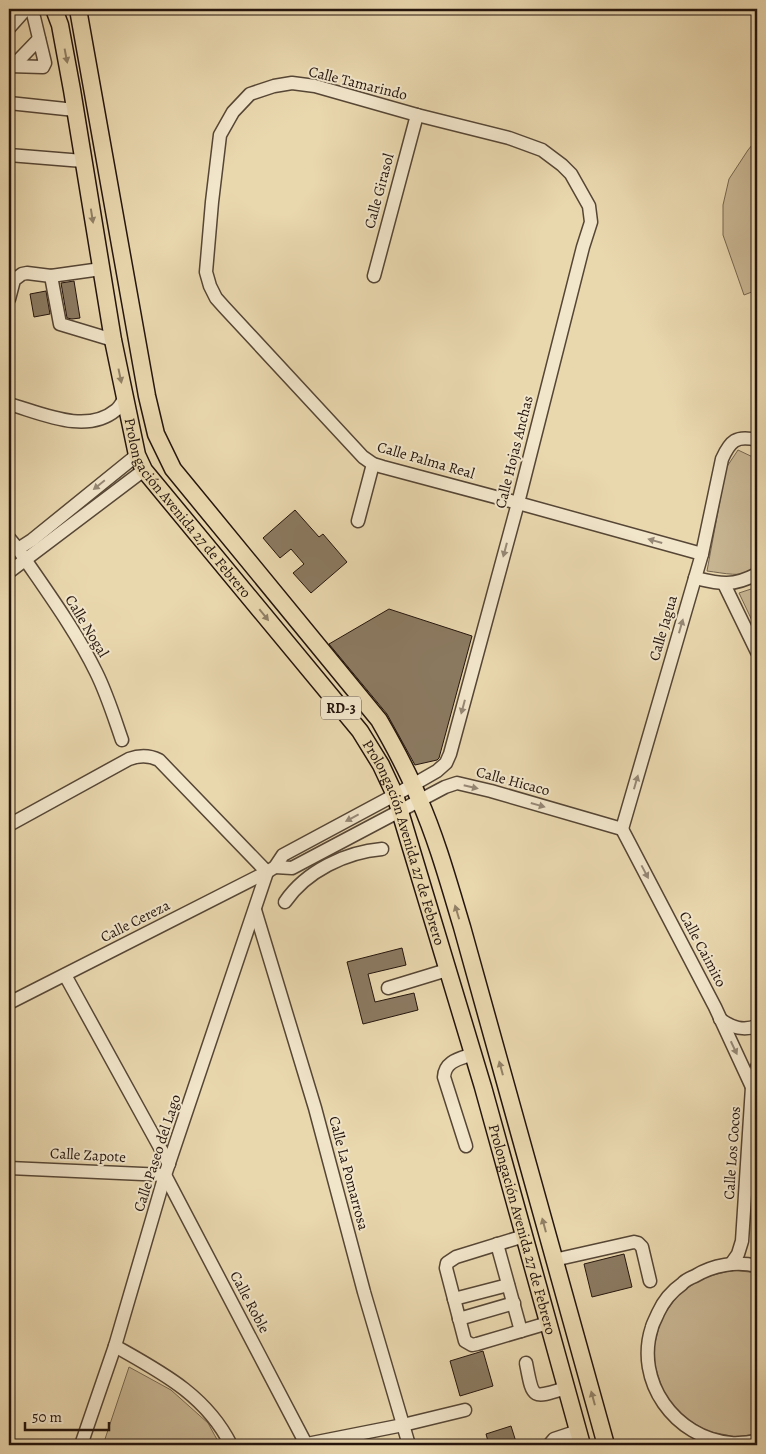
<svg xmlns="http://www.w3.org/2000/svg" width="766" height="1454" viewBox="0 0 766 1454" font-family="Alegreya,serif">
  <rect width="100%" height="100%" fill="#e9d7ae"/>
  <filter id="stains"><feTurbulence type="fractalNoise" baseFrequency=".004" numOctaves="4"/><feColorMatrix values="0 0 0 0 .2 0 0 0 0 .09 0 0 0 0 .02 0 0 0 .5 -.17"/></filter>
  <radialGradient id="worn" r=".72"><stop offset=".6" stop-color="#630" stop-opacity="0"/><stop offset="1" stop-color="#630" stop-opacity=".3"/></radialGradient>
  <g fill="#c8b693" stroke="#766650">
    <polygon points="757,139 757,290 744,295 723,235 723,205 729,179 748,150"/>
    <path d="M 738,450 L 757,459 L 757,570 C 742,578 724,573 707,571 L 726,468 Z"/>
    <polygon points="757,587 757,631 739,593"/>
    <polygon points="733,1270 757,1273 757,1434 736,1437 707,1431 682,1416 664,1394 655,1366 654,1347 661,1319 678,1295 702,1278"/>
    <polygon points="129,1367 171,1390 208,1423 220,1445 103,1445"/>
  </g>
  <g fill="#8b7a61" stroke="#25150d">
    <polygon points="74,281 80,318 72,319 67,318 61,283"/>
    <polygon points="46,291 50,314 34,317 30,294"/>
    <polygon points="295,510 319,537 323,534 347,562 311,593 293,573 304,564 291,549 280,558 263,538"/>
    <polygon points="389,609 472,636 439,758 437,760 415,765 387,714 329,644"/>
    <polygon points="402,948 406,965 368,974 375,1002 414,993 418,1010 363,1024 347,962"/>
    <polygon points="624,1254 632,1287 592,1297 584,1264"/>
    <polygon points="483,1351 493,1386 460,1396 450,1361"/>
    <polygon points="511,1426 517,1445 489,1445 486,1434"/>
  </g>
  <g fill="none" stroke-linecap="round" stroke-linejoin="round">
    <g stroke="#564635" stroke-width="15">
      <g id="minor">
        <polyline points="9,28 26,9"/>
        <polyline points="9,66 43,67 45,63 32,9"/>
        <polyline points="13,66 39,39"/>
        <polyline points="9,103 75,110"/>
        <polyline points="9,155 83,161"/>
        <polyline points="51,276 60,324 113,340"/>
        <polyline points="374,276 417,115"/>
        <polyline points="9,299 14,280 22,274 27,273 51,276 101,269"/>
        <path d="M 9,404 C 41,413 86,435 116,410 C 120,407 122,402 125,398"/>
        <polyline points="358,521 373,464"/>
        <path d="M 9,538 L 18,549 C 45,589 75,629 96,672 C 107,694 114,717 122,740"/>
        <polyline points="18,549 32,540 137,455"/>
        <polyline points="9,572 144,470"/>
        <path d="M 695,578 C 721,584 732,587 757,574"/>
        <polyline points="724,584 757,652"/>
        <path d="M 9,825 L 129,759 C 140,755 149,755 159,760 L 267,872 L 165,1175 L 115,1346 L 81,1445"/>
        <path d="M 622,829 L 702,554 L 722,459 C 730,441 736,435 757,440"/>
        <polyline points="622,829 715,1007 752,1087"/>
        <polyline points="275,867 292,868 445,787 457,783 491,791 622,829"/>
        <path d="M 285,902 C 306,871 346,852 382,849"/>
        <polyline points="255,910 315,1108 364,1292 409,1445"/>
        <polyline points="65,975 169,1164"/>
        <polyline points="388,988 447,970"/>
        <polyline points="9,1003 267,872 275,867 283,855 404,790 437,771 446,763 450,754 518,503 583,247 591,222 589,206 571,174 562,165 542,150 509,138 417,115 315,86 292,83 274,86 250,94 233,112 220,135 212,202 206,272 210,286 216,298 224,307 363,457 373,464 383,467 518,503 702,554"/>
        <path d="M 720,1019 C 732,1028 743,1031 757,1026"/>
        <path d="M 466,1146 L 444,1077 C 445,1061 459,1059 473,1054"/>
        <polyline points="9,1168 165,1175 306,1444"/>
        <polyline points="524,1236 456,1257 447,1263 446,1268 465,1341 472,1345 477,1344 548,1323"/>
        <polyline points="497,1244 521,1331"/>
        <polyline points="554,1260 634,1242 638,1243 642,1247 650,1281"/>
        <polyline points="731,1264 738,1254 742,1241 752,1087 757,1067"/>
        <path d="M 757,1266 C 736,1261 713,1265 695,1276 C 690,1278 685,1280 682,1284 C 672,1291 663,1302 658,1313 C 656,1318 653,1323 652,1327 C 634,1381 675,1438 731,1443 C 739,1444 749,1442 757,1441"/>
        <polyline points="454,1299 508,1285"/>
        <polyline points="459,1319 514,1303"/>
        <path d="M 115,1346 C 161,1372 206,1395 231,1445"/>
        <path d="M 526,1363 C 533,1399 531,1399 566,1388"/>
        <polyline points="302,1445 403,1425 465,1410"/>
        <polyline points="549,1445 554,1439 578,1431"/>
      </g>
    </g>
    <g stroke="#25150d" stroke-width="19">
      <g id="major">
        <path id="s1" d="M 54,9 L 60,25 L 72,90 L 113,340 L 137,455 L 144,470 L 360,731 L 381,765 L 395,795 L 483,1087 L 582,1445"/>
        <path d="M 78,9 L 147,396 L 156,434 L 173,469 L 379,720 C 394,746 408,772 419,799 C 437,840 449,884 462,927 L 606,1445"/>
      </g>
    </g>
    <use href="#minor" stroke="#f1e5ca" stroke-width="12"/>
    <use href="#major" stroke="#e9d7ae" stroke-width="16"/>
  </g>
  <defs><path id="oneway-solid" d="M-6-.8H1V-3.2L6.5 0L1 3.2V.8H-6Z" transform="scale(1.25)"/></defs>
  <g fill="#918066">
    <use href="#oneway-solid" transform="translate(66 56) rotate(79)"/>
    <use href="#oneway-solid" transform="translate(92 216) rotate(81)"/>
    <use href="#oneway-solid" transform="translate(120 376) rotate(78)"/>
    <use href="#oneway-solid" transform="translate(264 615) rotate(51)"/>
    <use href="#oneway-solid" transform="translate(457 912) rotate(-107)"/>
    <use href="#oneway-solid" transform="translate(501 1068) rotate(-105)"/>
    <use href="#oneway-solid" transform="translate(544 1225) rotate(-105)"/>
    <use href="#oneway-solid" transform="translate(593 1398) rotate(-105)"/>
  </g>
  <g fill="#958775">
    <use href="#oneway-solid" transform="translate(99 485) rotate(141)"/>
    <use href="#oneway-solid" transform="translate(655 541) rotate(-164)"/>
    <use href="#oneway-solid" transform="translate(505 550) rotate(105)"/>
    <use href="#oneway-solid" transform="translate(681 626) rotate(-74)"/>
    <use href="#oneway-solid" transform="translate(463 707) rotate(105)"/>
    <use href="#oneway-solid" transform="translate(636 782) rotate(-74)"/>
    <use href="#oneway-solid" transform="translate(471 787) rotate(13)"/>
    <use href="#oneway-solid" transform="translate(538 805) rotate(16)"/>
    <use href="#oneway-solid" transform="translate(352 818) rotate(152)"/>
    <use href="#oneway-solid" transform="translate(645 872) rotate(62)"/>
    <use href="#oneway-solid" transform="translate(734 1048) rotate(65)"/>
  </g>
  <g text-anchor="middle" stroke-width="4" stroke-linejoin="round" paint-order="stroke">
    <rect fill="#f1e5ca" stroke="#625346" stroke-width="1" x="321" y="696.5" width="40" height="23" rx="4"/>
    <g font-size="14" font-weight="bold" fill="#25150d">
      <text x="341" y="713">RD-3</text>
    </g>
    <g font-size="15" fill="#25150d" stroke="#f1e5ca">
      <text transform="translate(358 83) rotate(14)" y="5">Calle Tamarindo</text>
      <text transform="translate(379 191) rotate(-75)" y="5">Calle Girasol</text>
      <text transform="translate(514 452) rotate(-76)" y="5">Calle Hojas Anchas</text>
      <text transform="translate(426 460) rotate(16)" y="5">Calle Palma Real</text>
      <text dy="5" stroke="none"><textPath href="#s1" startOffset="525">Prolongación Avenida 27 de Febrero</textPath></text>
      <text transform="translate(87 626) rotate(59)" y="5">Calle Nogal</text>
      <text transform="translate(663 628) rotate(-74)" y="5">Calle Jagua</text>
      <text transform="translate(513 781) rotate(15)" y="5">Calle Hicaco</text>
      <text dy="5" stroke="none"><textPath href="#s1" startOffset="930">Prolongación Avenida 27 de Febrero</textPath></text>
      <text transform="translate(135 921) rotate(-27)" y="5">Calle Cereza</text>
      <text transform="translate(703 949) rotate(62)" y="5">Calle Caimito</text>
      <text transform="translate(157 1153) rotate(-72)" y="5">Calle Paseo del Lago</text>
      <text transform="translate(732 1153) rotate(-86)" y="5">Calle Los Cocos</text>
      <text transform="translate(88 1155) rotate(3)" y="5">Calle Zapote</text>
      <text transform="translate(349 1173) rotate(75)" y="5">Calle La Pomarrosa</text>
      <text dy="5" stroke="none"><textPath href="#s1" startOffset="1335">Prolongación Avenida 27 de Febrero</textPath></text>
      <text transform="translate(250 1302) rotate(62)" y="5">Calle Roble</text>
    </g>
  </g>
  <rect width="766" height="1454" fill="none" stroke="#e9d7ae" stroke-width="30"/>
  <rect x="10" y="10" width="746" height="1434" fill="none" stroke="#25150d" stroke-width="2.5"/>
  <rect x="15" y="15" width="736" height="1424" fill="none" stroke="#25150d"/>
  <path d="M25 1422v8h84v-8" fill="none" stroke="#25150d" stroke-width="2.5"/>
  <text x="32" y="1422" font-size="15" fill="#25150d" stroke="#f1e5ca" stroke-width="4" paint-order="stroke">50 m</text>
  <rect width="100%" height="100%" filter="url(#stains)"/>
  <rect width="100%" height="100%" fill="url(#worn)"/>
</svg>
